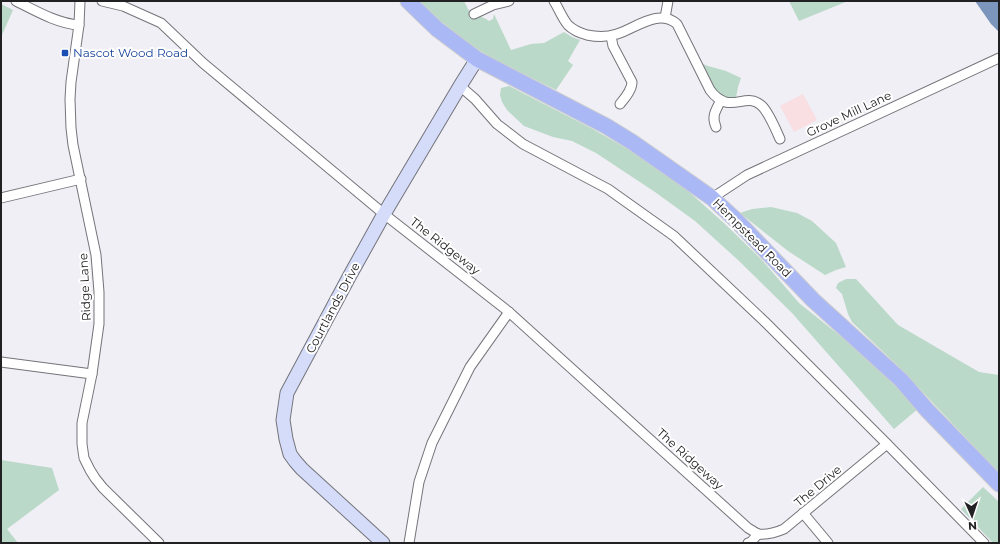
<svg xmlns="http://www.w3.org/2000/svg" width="1000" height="544" viewBox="0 0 1000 544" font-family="Montserrat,sans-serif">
  <rect width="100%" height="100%" fill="#efeff5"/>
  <polygon fill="#f9dee2" points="803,94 817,120 794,132 780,106"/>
  <g fill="#bad9c8">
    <path d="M 419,1 L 464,1 L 468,9 L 475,17 C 481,16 484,17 489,21 L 493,19 L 494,14 L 511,50 L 531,44 L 544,43 L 564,32 L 572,37 L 580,40 L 568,61 L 573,65 L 556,90 L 499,62 L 470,45 L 439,20 Z"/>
    <polygon points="789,1 848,1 799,21"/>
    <polygon points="1,4 13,10 2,35 1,42"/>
    <path d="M 703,64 L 708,66 L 726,71 L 741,78 L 738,87 L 736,98 C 714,99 710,80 703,64 Z"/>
    <polygon points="509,86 591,128 654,164 687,190 726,225 762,260 799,303 853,346 919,408 894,429 792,313 738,260 695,221 655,192 596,153 572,141 553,137 524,126 507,110 502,102 500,95 501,88"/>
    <polygon points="771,207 797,213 812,221 836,243 846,267 836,270 825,275 788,251 740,213 752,209"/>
    <polygon points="846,279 856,279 898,325 979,372 999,375 999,473 899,367 852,322 848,314 842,294 836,288 838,283"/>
    <polygon points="1,460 52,468 59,490 7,529 18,543 1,543"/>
    <polygon points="983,487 999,502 999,543 993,543 961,509"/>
  </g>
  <polygon fill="#7c95bc" points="975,1 999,1 999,32 991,24"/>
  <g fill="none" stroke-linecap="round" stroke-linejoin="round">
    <g stroke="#74747a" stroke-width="11">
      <g id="street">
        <path d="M 16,1 C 34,10 58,24 79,25"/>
        <polyline points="80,1 79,25 71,82 70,99 71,128 73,145 96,255 99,292 99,324 92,374 82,423 82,444 84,458 90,470 95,478 103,488 159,543"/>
        <polyline points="102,1 123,6 161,23 203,63 384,214 509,312 748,528 758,534"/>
        <path d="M 554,1 C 559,9 562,18 568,25 C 573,30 580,33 587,35 C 597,37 608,37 617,34 C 636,28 659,8 677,24 L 710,90 C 730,117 745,90 762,106 C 769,113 776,130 780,139"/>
        <polyline points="474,14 493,5 509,1"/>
        <polyline points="665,18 668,1"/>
        <path d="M 611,36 L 613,46 L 632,82 C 632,90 625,98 620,104"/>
        <polyline points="460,86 475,99 497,124 523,144 608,189 674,236 764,321 885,442 984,543"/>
        <path d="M 716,127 C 711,116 716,110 721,100"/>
        <polyline points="1,198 81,179"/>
        <polyline points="712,198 747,175 999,58"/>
        <polyline points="1,362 92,374"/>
        <polyline points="803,513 828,543"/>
        <path d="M 758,534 C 768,535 775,533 784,529 L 887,444"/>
        <polyline points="409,543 419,482 432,443 470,367 509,312"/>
        <polyline points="748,543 751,542 758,534"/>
      </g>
    </g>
    <g stroke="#74747a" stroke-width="15">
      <polyline id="secondary" points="383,543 302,469 295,461 290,454 286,439 283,420 287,393 349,277 384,214 460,86 477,59"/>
    </g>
    <g stroke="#cececf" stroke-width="17">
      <polyline id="primary" points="408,1 437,29 477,59 606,126 632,142 712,198 736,220 813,300 901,380 927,410 999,484"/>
    </g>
    <use href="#street" stroke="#fff" stroke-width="9"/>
    <use href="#secondary" stroke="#d4dcfa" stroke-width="13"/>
    <use href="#primary" stroke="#aab8f5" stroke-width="15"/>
  </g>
  <rect fill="#1a4fb4" stroke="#fff" stroke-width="1.5" x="61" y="49" width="8" height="8" rx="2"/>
  <g text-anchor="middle" stroke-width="4" stroke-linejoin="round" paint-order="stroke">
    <g font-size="12" fill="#164399" stroke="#fff" text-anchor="start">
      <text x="73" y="57">Nascot Wood Road</text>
    </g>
    <g font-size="12" fill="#212123" stroke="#fff">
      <text transform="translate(849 114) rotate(-25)" y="4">Grove Mill Lane</text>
      <text transform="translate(752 238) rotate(45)" y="4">Hempstead Road</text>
      <text transform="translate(445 246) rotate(38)" y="4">The Ridgeway</text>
      <text transform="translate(85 287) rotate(-93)" y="4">Ridge Lane</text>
      <text transform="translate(333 308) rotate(-62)" y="4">Courtlands Drive</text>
      <text transform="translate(690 459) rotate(42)" y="4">The Ridgeway</text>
      <text transform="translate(818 486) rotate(-40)" y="4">The Drive</text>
    </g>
  </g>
  <rect width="1000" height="544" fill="none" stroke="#212123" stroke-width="4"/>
  <g transform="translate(972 516) rotate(177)" stroke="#ffffff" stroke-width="3" paint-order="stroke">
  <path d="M0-3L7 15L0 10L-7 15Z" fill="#212123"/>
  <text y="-6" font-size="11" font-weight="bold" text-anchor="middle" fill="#212123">N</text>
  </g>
</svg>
